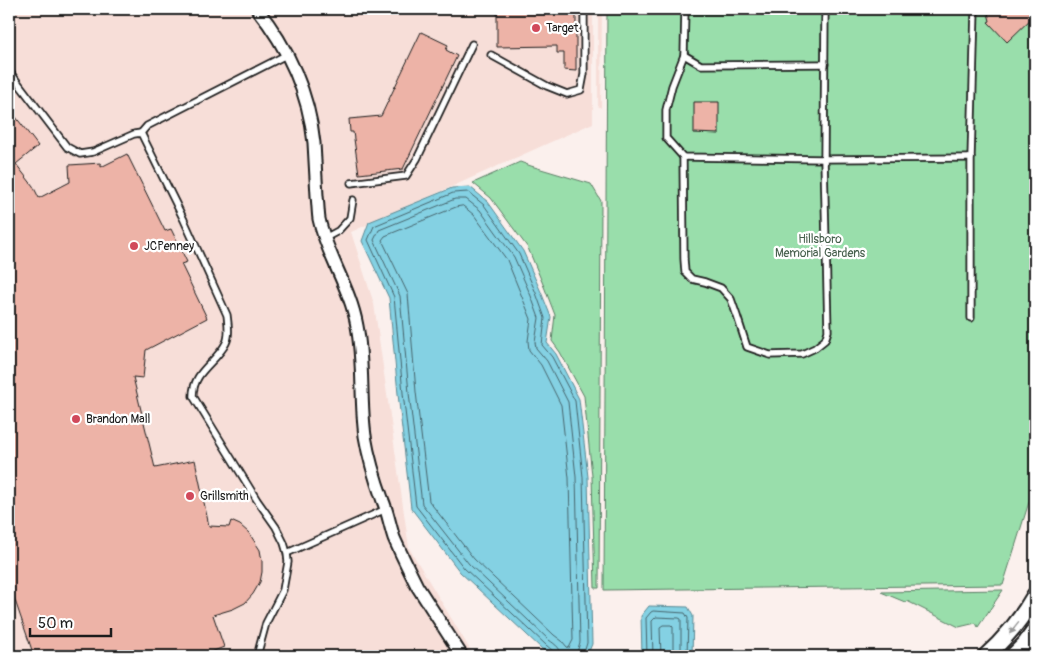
<svg xmlns="http://www.w3.org/2000/svg" width="1044" height="665" viewBox="0 0 1044 665" font-family="Pangolin,sans-serif">
  <rect width="100%" height="100%" fill="#fbf0ed"/>
  <filter id="ink" filterUnits="userSpaceOnUse"><feTurbulence type="fractalNoise" baseFrequency=".02" numOctaves="2"/><feDisplacementMap in="SourceGraphic" scale="10" xChannelSelector="R" yChannelSelector="G"/><feConvolveMatrix kernelMatrix="1 2 1 2 8 2 1 2 1" color-interpolation-filters="sRGB"/></filter>
  <g filter="url(#ink)">
    <g fill="#f7ded8">
      <polygon points="9,9 593,9 593,123 351,232 374,304 409,548 474,656 9,656"/>
      <polygon points="598,9 602,9 601,108 598,106"/>
    </g>
    <g fill="#99deab" stroke="#5a7d64">
      <polygon points="607,9 1035,9 1035,483 1003,585 604,590"/>
      <polygon points="520,162 531,166 591,184 601,201 599,588 595,588 592,476 584,396 560,352 552,341 555,315 545,289 528,248 491,198 473,183"/>
      <polygon points="1003,590 978,627 976,623 959,627 907,601 905,602 881,592"/>
    </g>
    <g fill="#84d1e3" stroke="#5a8993">
      <polygon points="470,187 488,202 523,251 541,292 551,317 547,343 556,354 579,399 588,477 592,644 587,656 552,656 542,649 460,572 411,508 398,394 389,298 362,241 369,222 452,188"/>
      <polygon points="649,606 688,607 693,616 692,656 642,656 641,616"/>
    </g>
    <g fill="none" stroke-linecap="round" stroke-linejoin="round">
      <g stroke="#46646c" stroke-width="1">
        <polygon points="463,206 474,215 507,260 531,319 528,341 529,350 541,365 561,405 569,478 573,640 569,648 567,647 562,641 554,635 474,559 429,501 416,392 408,294 382,240 385,236 456,207"/>
        <polyline points="554,656 553,651 546,645 464,568 416,506 403,393 394,297 368,240 374,226 453,193 468,192 484,205 519,254 536,293 545,318 542,345 552,357 575,401 583,477 587,643 583,656"/>
        <path d="M 561,656 C 561,648 556,645 549,640 L 469,564 L 422,504 L 409,393 L 400,296 L 374,240 L 379,230 L 455,199 L 466,199 L 480,210 L 514,257 L 531,296 L 539,318 L 535,342 L 536,348 L 547,361 L 568,402 L 576,477 L 580,642 L 576,656"/>
        <polyline points="647,656 646,618 651,612 653,611 685,613 688,618 687,656"/>
        <polyline points="653,656 652,621 656,617 679,618 681,619 681,656"/>
        <polyline points="661,656 660,627 663,625 671,625 673,627 673,656"/>
      </g>
    </g>
    <g fill="#edb3a7" stroke="#1c1c1c">
      <polygon points="497,9 576,9 576,71 564,70 564,53 557,53 557,46 497,47"/>
      <polygon points="987,9 1029,9 1035,15 1007,42 988,22 990,21"/>
      <polygon points="421,32 448,45 446,50 457,56 403,169 359,174 353,132 350,132 349,119 381,116"/>
      <polygon points="694,102 719,102 719,134 694,133"/>
      <polygon points="9,108 38,146 16,164 33,186 39,198 70,182 69,165 101,163 101,167 127,154 165,231 171,229 187,262 181,264 207,318 146,350 143,378 133,377 155,468 195,460 209,526 229,527 231,521 240,525 249,533 260,550 262,561 262,572 260,582 253,594 245,603 233,609 213,615 224,647 201,656 34,656 9,583"/>
    </g>
    <g fill="none" stroke-linecap="round" stroke-linejoin="round">
      <g stroke="#1c1c1c" stroke-width="9">
        <g id="service">
          <polyline points="685,9 684,55 672,86 666,110 666,138 683,157 824,159 971,158"/>
          <polyline points="491,55 547,86 567,94 581,90 584,74 584,9"/>
          <polyline points="684,55 701,65 825,64"/>
          <path d="M 9,71 L 67,147 L 80,154 L 93,152 L 134,134 L 141,133 L 184,220 L 227,315 C 228,324 230,335 226,343 C 216,363 193,371 193,396 L 257,500 L 276,527 L 284,543 L 287,553 L 288,562 L 283,590 L 266,623 L 257,656"/>
          <polyline points="141,133 147,126 288,54"/>
          <polyline points="683,157 684,259 685,272 692,279 705,282 721,288 731,299 737,316 747,347 770,355 802,354 815,348 825,340 828,331 824,159 825,9"/>
          <polyline points="351,183 406,176 417,159 472,44"/>
          <polyline points="325,238 338,231 350,218 353,200"/>
          <polyline points="971,318 971,158 975,9"/>
          <polyline points="287,553 386,509"/>
        </g>
      </g>
      <g stroke="#1c1c1c" stroke-width="15">
        <path id="minor" d="M 257,9 C 288,47 309,94 314,143 C 315,161 316,179 317,196 C 318,204 318,212 319,219 C 327,256 350,287 357,326 C 364,362 360,399 365,436 C 369,460 375,479 383,501 C 388,513 390,526 394,538 C 401,554 409,570 417,586 L 462,656"/>
      </g>
      <g stroke="#1c1c1c" stroke-width="19">
        <g id="tertiary">
          <path d="M 986,656 C 1006,638 1022,618 1035,595"/>
          <polyline points="1013,656 1025,644 1035,630"/>
        </g>
      </g>
      <use href="#service" stroke="#fff" stroke-width="5.5"/>
      <use href="#minor" stroke="#fff" stroke-width="11"/>
      <use href="#tertiary" stroke="#fff" stroke-width="15"/>
    </g>
    <defs><path id="oneway-solid" d="M-6-.8H1V-3.2L6.5 0L1 3.2V.8H-6Z" transform="scale(1.25)"/></defs>
    <use fill="#999" href="#oneway-solid" transform="translate(1014 628) rotate(128)"/>
  </g>
  <g fill="#d1495b" stroke="#fff" stroke-width="2">
    <circle cx="536" cy="28" r="5"/>
    <circle cx="134" cy="246" r="5"/>
    <circle cx="76" cy="419" r="5"/>
    <circle cx="190" cy="496" r="5"/>
  </g>
  <g text-anchor="middle" stroke-width="4.5" stroke-linejoin="round" paint-order="stroke">
    <g font-size="12" fill="#1c1c1c" stroke="#fff" text-anchor="start">
      <text x="546" y="32">Target</text>
      <text x="144" y="250">JCPenney</text>
      <text x="86" y="423">Brandon Mall</text>
      <text x="200" y="500">Grillsmith</text>
    </g>
    <g font-size="12" fill="#48604e" stroke="#fff">
      <text x="820" y="243">Hillsboro<tspan x="820" dy="14">Memorial Gardens</tspan></text>
    </g>
  </g>
  <rect width="1044" height="665" fill="none" stroke="#fff" stroke-width="30"/>
  <rect x="15" y="15" width="1014" height="635" fill="none" stroke="#1c1c1c" stroke-width="2" filter="url(#ink)"/>
  <path d="M30 628v8h81v-8" fill="none" stroke="#1c1c1c" stroke-width="2.5"/>
  <text x="38" y="628" font-size="15" fill="#1c1c1c" stroke="#ffffff" stroke-width="4" paint-order="stroke">50 m</text>
</svg>
